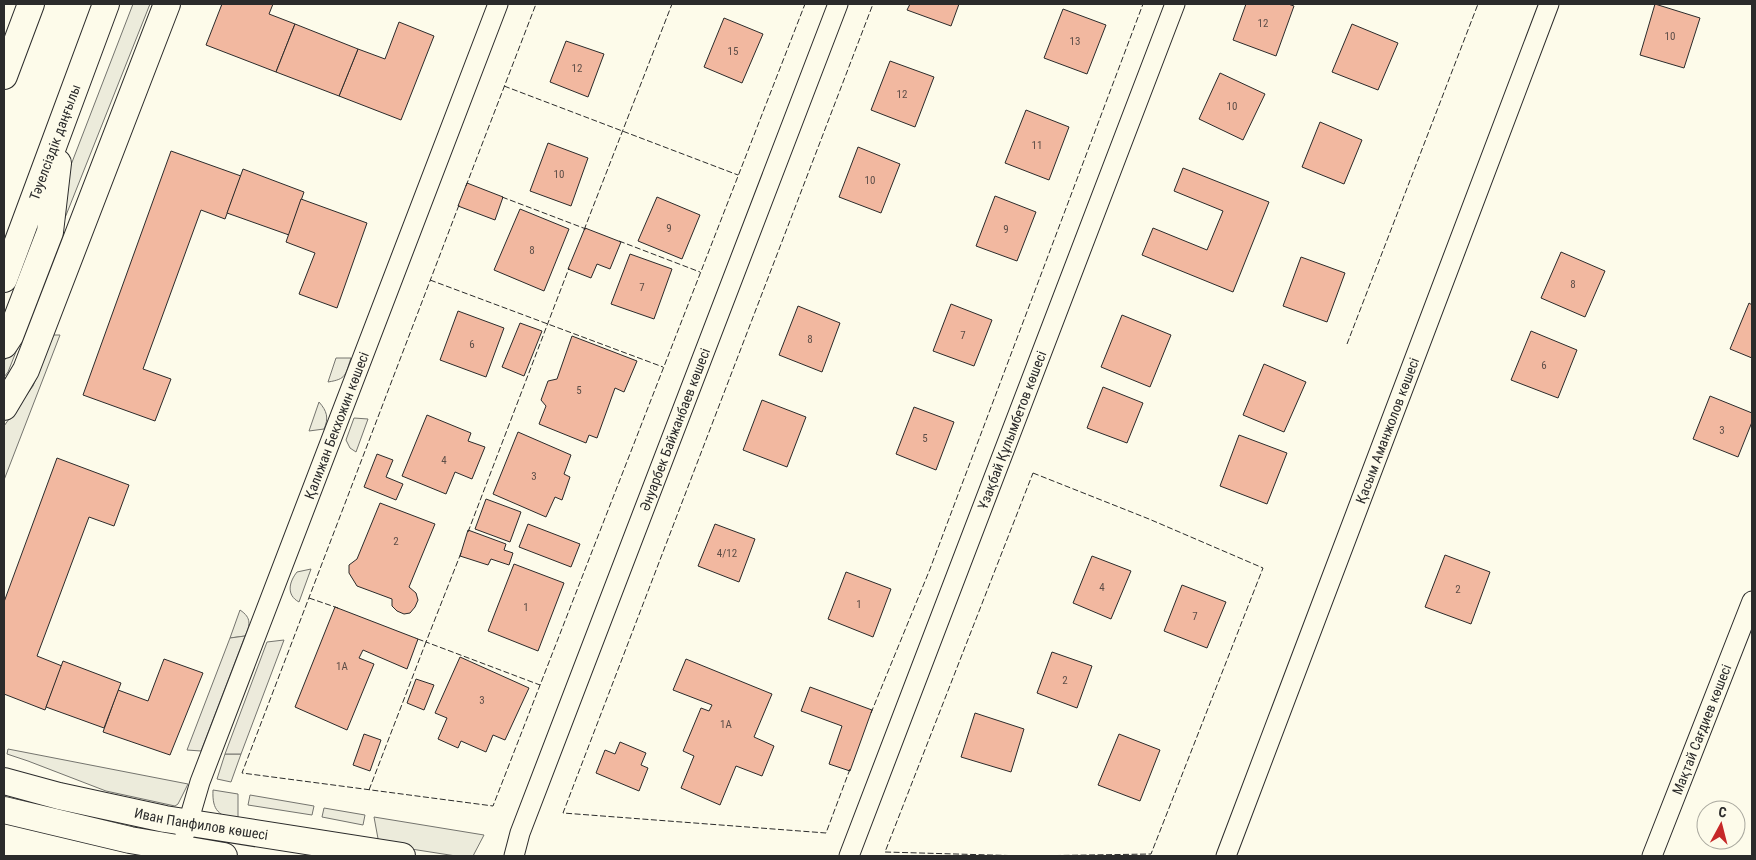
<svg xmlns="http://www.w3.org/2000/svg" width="1756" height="860" viewBox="0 0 1756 860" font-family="'Roboto Condensed',sans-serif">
  <rect width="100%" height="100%" fill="#fdfbea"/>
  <g fill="#ecebdb" stroke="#74746e">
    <polygon points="133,4 150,4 55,243 64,183"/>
    <polygon points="23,334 8,372 4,377 4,361"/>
    <polygon points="53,335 60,335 4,480 4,426 33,386"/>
    <path d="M 336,358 L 351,358 C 345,375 347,379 328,382 Z"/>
    <path d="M 319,402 C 327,411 329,418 324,429 L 309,431 Z"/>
    <polygon points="354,418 368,419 356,452 350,448 346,440"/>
    <path d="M 311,569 L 299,602 C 286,595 289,582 297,572 Z"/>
    <path d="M 240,610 C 252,618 250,625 245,636 L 230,638 Z"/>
    <polygon points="8,749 188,784 178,804 175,806 106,791 28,761 7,754"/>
    <polygon points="225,754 241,754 231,782 217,779"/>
    <path d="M 213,790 L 238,794 L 238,820 C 219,816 212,811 213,790 Z"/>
    <polygon points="250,795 314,806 312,815 248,805"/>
    <polygon points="324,808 365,815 363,825 322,817"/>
    <polygon points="374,817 484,835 473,856 456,856 379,844"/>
  </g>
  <g fill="#eceadb" stroke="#74746e">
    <polygon points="245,636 201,751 187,750 230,638"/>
    <polygon points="284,640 241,754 225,754 267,642"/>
  </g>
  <g fill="#f2b8a0" stroke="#2b2b2b">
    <polygon points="222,4 273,4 269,14 295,24 276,72 206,45"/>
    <polygon points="910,4 959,4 951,26 907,10"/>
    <polygon points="1246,4 1288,4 1294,6 1276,56 1233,40"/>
    <polygon points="1655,4 1700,18 1684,68 1640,55"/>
    <polygon points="1063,9 1106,25 1087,74 1044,58"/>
    <polygon points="724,18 763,34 742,83 704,67"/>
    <polygon points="399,22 434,36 401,120 339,96 358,49 385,59"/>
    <polygon points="295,24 358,49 339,96 276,72"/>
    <polygon points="1352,24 1398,43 1378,90 1332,72"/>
    <polygon points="566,41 604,54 588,97 550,82"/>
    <polygon points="890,61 934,77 915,127 871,110"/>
    <polygon points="1220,73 1265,94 1243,140 1199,119"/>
    <polygon points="1026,110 1069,127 1049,180 1005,163"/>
    <polygon points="1320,122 1362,140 1344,184 1302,167"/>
    <polygon points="548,143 588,158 571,206 530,191"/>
    <polygon points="858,147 900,164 881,213 839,197"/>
    <polygon points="171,151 241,176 225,219 201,210 143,369 171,379 155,421 83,395"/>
    <polygon points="1183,168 1269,202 1233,292 1142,255 1153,228 1207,250 1223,211 1174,191"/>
    <polygon points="243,169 304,192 289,235 227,213"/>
    <polygon points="467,183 503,197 495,220 458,206"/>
    <polygon points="995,196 1036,212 1017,261 976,246"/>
    <polygon points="657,197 700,215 682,259 638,241"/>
    <polygon points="301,199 367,223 337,308 299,294 315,253 286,242"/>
    <polygon points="520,209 569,229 544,291 494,270"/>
    <polygon points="585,228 621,242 610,269 597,264 591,278 568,269"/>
    <polygon points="1561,252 1605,271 1585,317 1541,298"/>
    <polygon points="630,254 672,269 654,319 611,304"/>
    <polygon points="1301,257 1345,273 1327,322 1283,306"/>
    <polygon points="1749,303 1752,305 1752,358 1730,349"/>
    <polygon points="951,304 992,320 974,366 933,351"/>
    <polygon points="798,306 840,323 822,372 779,355"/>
    <polygon points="458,311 504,328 486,377 440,360"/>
    <polygon points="1122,315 1171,335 1150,387 1101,367"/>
    <polygon points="520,323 542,331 524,376 502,367"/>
    <polygon points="1531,331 1577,350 1558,398 1511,380"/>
    <polygon points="572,336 637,361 624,392 615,388 597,438 589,435 586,443 539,424 546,406 541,400 548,381 557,379"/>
    <polygon points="1264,364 1306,382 1284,432 1243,415"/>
    <polygon points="1103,387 1143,403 1127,443 1087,428"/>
    <polygon points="1710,396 1752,413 1752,422 1738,457 1693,439"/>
    <polygon points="762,400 806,417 787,467 743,450"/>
    <polygon points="914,407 954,422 936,470 896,454"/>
    <polygon points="427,415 471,433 468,441 485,447 472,479 455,472 446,494 402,476"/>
    <polygon points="518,432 571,455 564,474 570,477 562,500 555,497 546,517 493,494"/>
    <polygon points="1239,435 1287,453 1267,504 1220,486"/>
    <polygon points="377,454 393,460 386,477 403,484 396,500 364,487"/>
    <polygon points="57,458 129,485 114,526 89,517 37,656 62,666 45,710 4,694 4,602"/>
    <polygon points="486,499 521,512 510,542 475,529"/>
    <polygon points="380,503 435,524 409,587 416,593 418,600 415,607 410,613 404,614 397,611 392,606 392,599 357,586 349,573 349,565 357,559"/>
    <polygon points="528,524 580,544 571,567 519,547"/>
    <polygon points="715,524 755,539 739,582 698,566"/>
    <polygon points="468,530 506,544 504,550 513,553 509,565 491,559 488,565 460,556"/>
    <polygon points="1445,555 1490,572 1471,624 1425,607"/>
    <polygon points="1092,556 1131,571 1111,619 1073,603"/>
    <polygon points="514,564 564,583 538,651 488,631"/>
    <polygon points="846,572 891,589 873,637 828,619"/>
    <polygon points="1182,585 1226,602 1207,648 1164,631"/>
    <polygon points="335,607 418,639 407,669 363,650 359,658 374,664 347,730 295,707"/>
    <polygon points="1052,652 1092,666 1077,708 1037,693"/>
    <polygon points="460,657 529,688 505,740 493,735 486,752 461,741 458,748 438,739 447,718 435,713"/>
    <polygon points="164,659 203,673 170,755 103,732 118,690 148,701"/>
    <polygon points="686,659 772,694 754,737 774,746 762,776 736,766 720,805 681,788 694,756 683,751 701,708 709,711 712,705 673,690"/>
    <polygon points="63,661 121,683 104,728 46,707"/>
    <polygon points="416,679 434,685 424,710 407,703"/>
    <polygon points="810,687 872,710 850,771 829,764 842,726 801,711"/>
    <polygon points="975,713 1024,729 1011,772 961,757"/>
    <polygon points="364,734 381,740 370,771 353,765"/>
    <polygon points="1119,734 1160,750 1140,801 1098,785"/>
    <polygon points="620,742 646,753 641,765 648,768 639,791 596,773 605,750 615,754"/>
  </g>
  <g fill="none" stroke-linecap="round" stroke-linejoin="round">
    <g stroke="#2b2b2b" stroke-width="21">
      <g id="street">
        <path id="s1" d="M 185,833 L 200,782 L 498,4"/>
        <path id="s2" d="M 514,856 L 520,833 L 838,4"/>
        <path id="s3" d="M 849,856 L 1175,4"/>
        <path id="s4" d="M 1226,856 L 1549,4"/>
        <path id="s5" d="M 1652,856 L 1752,601"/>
      </g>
    </g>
    <g stroke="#2b2b2b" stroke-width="28">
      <g id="secondary">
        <polyline points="4,76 31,4"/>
        <path id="s6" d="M 4,279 L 106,4"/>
        <polyline points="4,345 10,336 50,232 58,163"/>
        <polyline points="4,407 26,370 167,4"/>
        <path id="s7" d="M 4,781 L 59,796 L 165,819 L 402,856"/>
        <polyline points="4,810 130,840 224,856"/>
      </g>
    </g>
    <use href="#street" stroke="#fdfbea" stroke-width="19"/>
    <use href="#secondary" stroke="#fdfbea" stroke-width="26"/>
    <g stroke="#2b2b2b" stroke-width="1" stroke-dasharray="6 2.5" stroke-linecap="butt">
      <polyline points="504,86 738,175"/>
      <polyline points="466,186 536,4"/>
      <polyline points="502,197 586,229"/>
      <polyline points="459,205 242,773 493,806 805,4"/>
      <polyline points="584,230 672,4"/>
      <polyline points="619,241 700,272"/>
      <polyline points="430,280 663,367"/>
      <polyline points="1347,344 1478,4"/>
      <polygon points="1033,473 1149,519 1263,568 1151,854 1026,856 885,852"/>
      <polyline points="468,532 569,268"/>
      <polyline points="461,553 426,642 540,685"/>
      <polyline points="309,598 338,608"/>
      <polyline points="871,713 930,569 1143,4"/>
      <polyline points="850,769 826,833 563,813 873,4"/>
      <polyline points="369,790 426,642 415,638"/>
    </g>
  </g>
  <g text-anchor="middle" stroke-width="4" stroke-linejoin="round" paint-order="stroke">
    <g font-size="11" fill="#5d4e48">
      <text x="1263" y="27">12</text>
      <text x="1670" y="40">10</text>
      <text x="1075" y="45">13</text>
      <text x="733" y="55">15</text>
      <text x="577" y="72">12</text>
      <text x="902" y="98">12</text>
      <text x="1232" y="110">10</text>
      <text x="1037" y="149">11</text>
      <text x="559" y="178">10</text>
      <text x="870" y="184">10</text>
      <text x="669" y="232">9</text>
      <text x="1006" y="233">9</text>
      <text x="532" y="254">8</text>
      <text x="1573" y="288">8</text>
      <text x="642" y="291">7</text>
      <text x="963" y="339">7</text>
      <text x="810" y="343">8</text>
      <text x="472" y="348">6</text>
      <text x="1544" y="369">6</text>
      <text x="579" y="394">5</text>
      <text x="1722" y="434">3</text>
      <text x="925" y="442">5</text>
      <text x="444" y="464">4</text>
      <text x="534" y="480">3</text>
      <text x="396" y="545">2</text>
      <text x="727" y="557">4/12</text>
      <text x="1102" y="591">4</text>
      <text x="1458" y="593">2</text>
      <text x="859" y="608">1</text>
      <text x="526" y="611">1</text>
      <text x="1195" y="620">7</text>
      <text x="342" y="670">1А</text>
      <text x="1065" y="684">2</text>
      <text x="482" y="704">3</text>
      <text x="726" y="728">1А</text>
    </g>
    <g font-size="14" fill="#2b2b2b" stroke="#fdfbea">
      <text dy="5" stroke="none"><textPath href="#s6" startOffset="146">Тәуелсіздік даңғылы</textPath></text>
      <text dy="5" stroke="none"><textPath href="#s1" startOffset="435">Қалижан Бекхожин көшесі</textPath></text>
      <text dy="5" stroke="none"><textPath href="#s2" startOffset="456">Әнуарбек Байжанбаев көшесі</textPath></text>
      <text dy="5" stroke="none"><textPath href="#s3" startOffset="456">Ұзақбай Құлымбетов көшесі</textPath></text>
      <text dy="5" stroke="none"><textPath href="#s4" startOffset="455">Қасым Аманжолов көшесі</textPath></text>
      <text dy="5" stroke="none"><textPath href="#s5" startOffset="136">Мақтай Сағдиев көшесі</textPath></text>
      <text dy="5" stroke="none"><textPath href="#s7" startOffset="202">Иван Панфилов көшесі</textPath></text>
    </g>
  </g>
  <rect width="1756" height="860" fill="none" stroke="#2b2b2b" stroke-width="10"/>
  <g transform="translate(1721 825) rotate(7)"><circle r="24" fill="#fdfbea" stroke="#a9a89e"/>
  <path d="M0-4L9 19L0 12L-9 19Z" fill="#c62828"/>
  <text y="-8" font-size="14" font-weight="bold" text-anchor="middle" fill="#2b2b2b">С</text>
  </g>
</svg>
